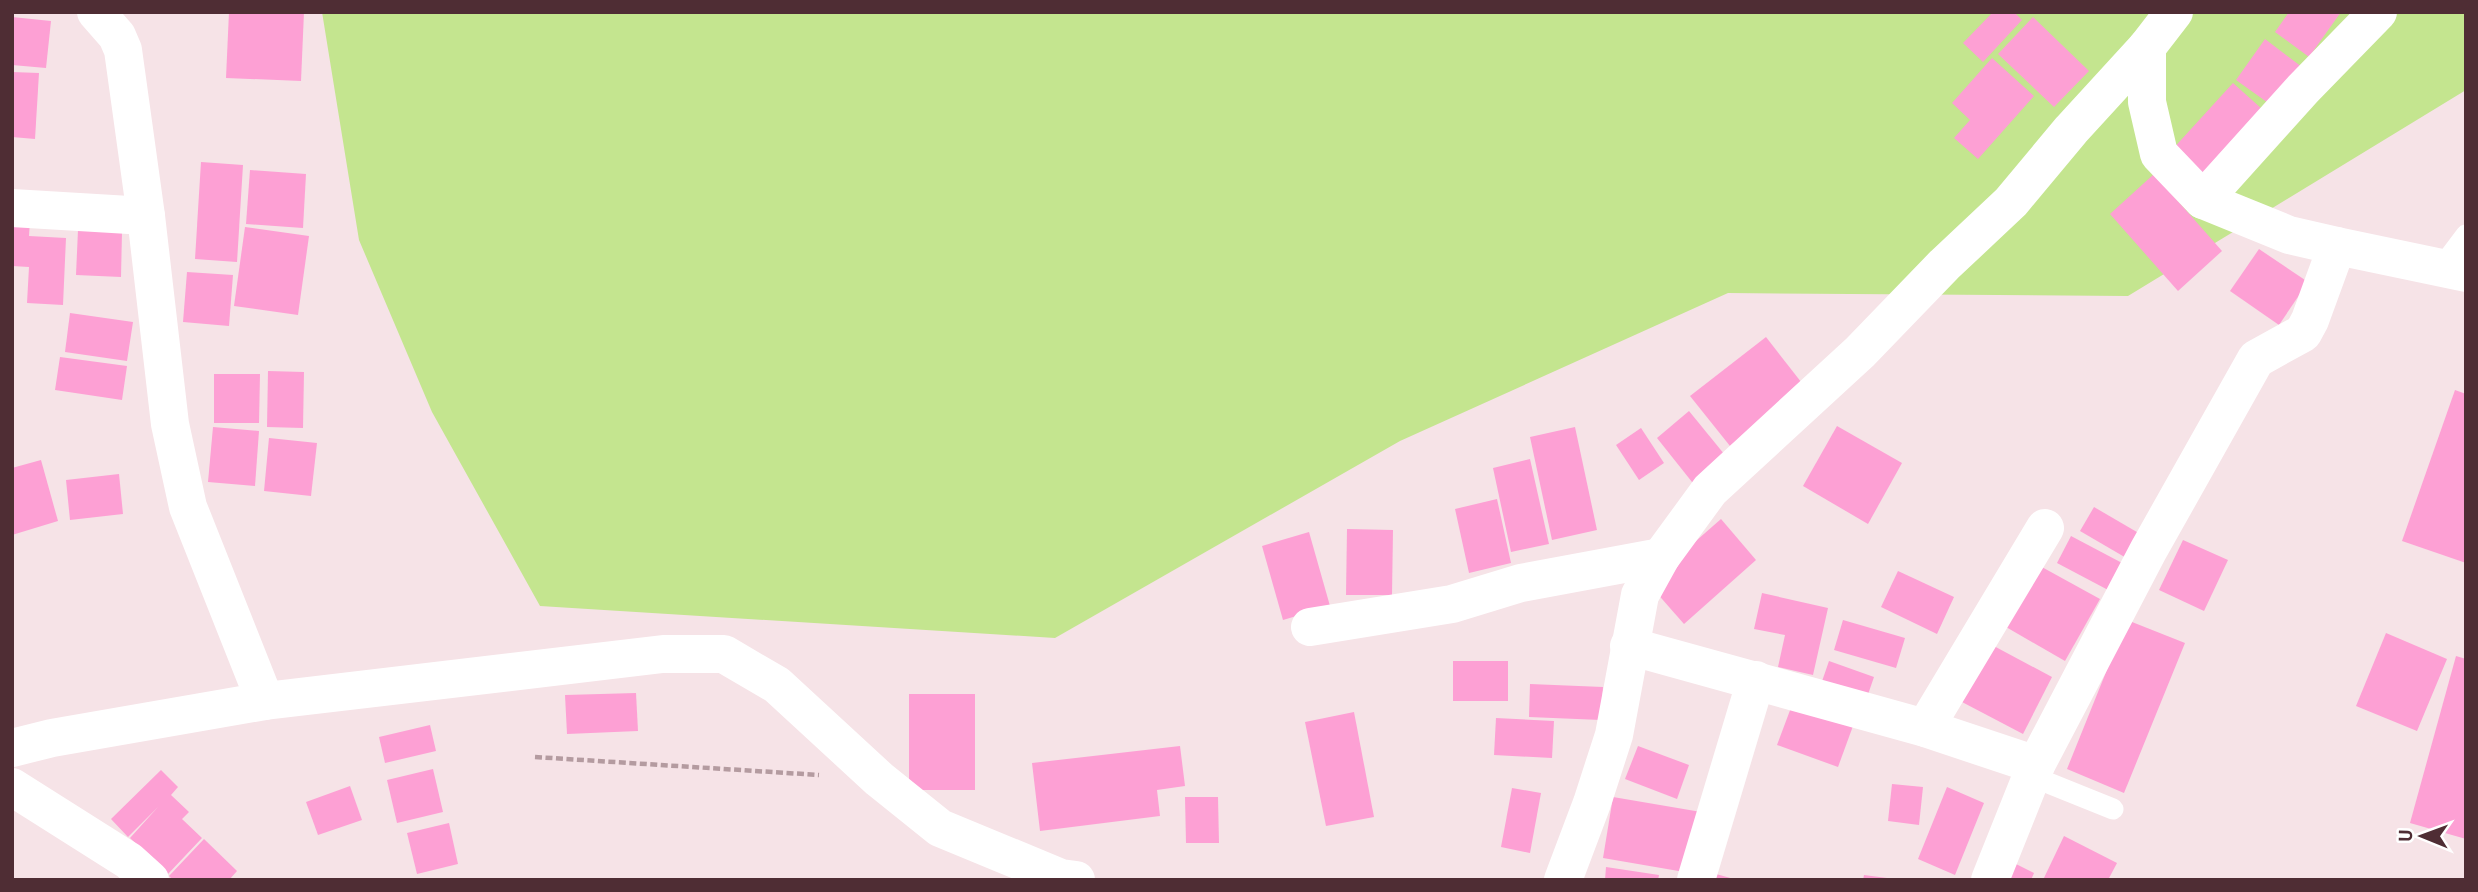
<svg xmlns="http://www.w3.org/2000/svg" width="2478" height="892" viewBox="0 0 2478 892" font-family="Barlow,sans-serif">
  <rect width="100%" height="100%" fill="#f6e3e7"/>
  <polygon fill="#c4e58f" points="322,12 2466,12 2466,90 2128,296 1728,293 1400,441 1055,638 540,606 432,412 359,240"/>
  <g fill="#fda0d4">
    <polygon points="229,12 304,12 301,81 226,78"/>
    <polygon points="1993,12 2014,12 2022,20 1983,62 1963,43"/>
    <polygon points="2289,12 2341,12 2309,57 2275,32"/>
    <polygon points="12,17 51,21 46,68 12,65"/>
    <polygon points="2033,17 2089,71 2054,107 1998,54"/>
    <polygon points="2265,39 2306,70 2278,110 2236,80"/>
    <polygon points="1992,58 2034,96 1978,159 1954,138 1970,120 1952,103"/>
    <polygon points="12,72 39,73 35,139 12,137"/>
    <polygon points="2233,83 2272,118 2208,187 2170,152"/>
    <polygon points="201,162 243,165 237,262 195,259"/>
    <polygon points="250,170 306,174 303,228 246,224"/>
    <polygon points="2154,174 2222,251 2178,291 2110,214"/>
    <polygon points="12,219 30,220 29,236 66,238 63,305 27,303 29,267 12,266"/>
    <polygon points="245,227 309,236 298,315 234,306"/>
    <polygon points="78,230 122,232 121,277 76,275"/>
    <polygon points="2259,249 2308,282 2279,325 2230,291"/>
    <polygon points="187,272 233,275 229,326 183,322"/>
    <polygon points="70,313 133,322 127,361 65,352"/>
    <polygon points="1766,337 1805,387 1730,446 1690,396"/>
    <polygon points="60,357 127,366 122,400 55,390"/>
    <polygon points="268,371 304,372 303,428 267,427"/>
    <polygon points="214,374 260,374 259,423 214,423"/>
    <polygon points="2455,390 2466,394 2466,563 2402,541"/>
    <polygon points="1689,411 1729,460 1696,487 1657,438"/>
    <polygon points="1837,426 1902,463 1868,524 1803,486"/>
    <polygon points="213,427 259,431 255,486 208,482"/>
    <polygon points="1575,427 1597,530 1552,540 1530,437"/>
    <polygon points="1641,428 1664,463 1639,480 1616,445"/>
    <polygon points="269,438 317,443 311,496 264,491"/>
    <polygon points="1530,459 1549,544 1511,552 1493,468"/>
    <polygon points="41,460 58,521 12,535 12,468"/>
    <polygon points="119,474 123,514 70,520 66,480"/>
    <polygon points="1497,499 1511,563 1469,573 1455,509"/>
    <polygon points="2094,507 2142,535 2128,559 2080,531"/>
    <polygon points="1721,519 1756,560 1684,624 1648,583"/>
    <polygon points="1347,529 1393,530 1392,595 1346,595"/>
    <polygon points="1309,532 1330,606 1283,620 1262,546"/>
    <polygon points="2071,536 2124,564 2110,591 2057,563"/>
    <polygon points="2183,540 2228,560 2204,611 2159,590"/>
    <polygon points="2040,566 2100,599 2065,661 2006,627"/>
    <polygon points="1898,571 1954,597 1937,634 1881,607"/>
    <polygon points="1762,593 1828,608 1813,675 1778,667 1785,635 1754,629"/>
    <polygon points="1843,620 1905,638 1896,668 1834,650"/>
    <polygon points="2127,620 2185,643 2124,793 2067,769"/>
    <polygon points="2386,633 2447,659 2417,731 2356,706"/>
    <polygon points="1992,645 2052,677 2023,734 1962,702"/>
    <polygon points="2456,656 2466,659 2466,839 2410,823"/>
    <rect x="1453" y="661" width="55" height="40"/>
    <polygon points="1829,661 1874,677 1864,706 1819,690"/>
    <polygon points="1530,684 1603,687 1601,720 1529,717"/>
    <polygon points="636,693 638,731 567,734 565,695"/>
    <rect x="909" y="694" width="66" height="96"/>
    <polygon points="1792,705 1853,726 1838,767 1777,745"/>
    <polygon points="1354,712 1374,817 1326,826 1305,722"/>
    <polygon points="1496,718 1554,721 1552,758 1494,755"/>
    <polygon points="430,725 436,751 385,763 379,737"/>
    <polygon points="1180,746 1185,786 1157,790 1160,816 1040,831 1032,763"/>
    <polygon points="1638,746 1689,765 1677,799 1625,779"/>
    <polygon points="433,769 443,812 397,823 387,780"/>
    <polygon points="161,770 178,787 171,795 189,812 182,819 202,838 168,874 130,838 158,807 128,837 111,819"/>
    <polygon points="1892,784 1923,787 1919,825 1888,821"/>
    <polygon points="350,786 362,820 318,835 306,802"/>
    <polygon points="1947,787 1984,803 1955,875 1918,859"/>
    <polygon points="1512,788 1541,793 1530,853 1501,847"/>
    <polygon points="1185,797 1218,797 1219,843 1186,843"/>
    <polygon points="1613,797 1707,813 1696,874 1603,858"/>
    <polygon points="449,823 458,864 417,874 407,833"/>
    <polygon points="2064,836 2117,863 2108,880 2043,880"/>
    <polygon points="204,839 237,871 229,880 173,880 169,876"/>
    <polygon points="2016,864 2034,873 2031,880 2009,880"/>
    <polygon points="1606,867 1659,875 1658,880 1605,880"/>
    <polygon points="1716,874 1734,879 1734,880 1715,880"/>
    <polygon points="1864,875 1887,878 1887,880 1863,880"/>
  </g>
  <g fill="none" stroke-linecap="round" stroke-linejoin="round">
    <polyline stroke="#b49ba0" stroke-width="4.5" stroke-dasharray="7 3.5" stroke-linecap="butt" points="535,757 819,775"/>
    <g stroke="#fff" stroke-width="21">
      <polyline points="2442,267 2466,235"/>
      <polyline points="2031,776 2113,809"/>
    </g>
    <g stroke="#fff" stroke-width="38">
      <polyline points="96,12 117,36 123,50 146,216 170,424 188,507 265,701 663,654 724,654 777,685 879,779 940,828 1061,878 1076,880"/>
      <polyline points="2203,200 2303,89 2378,12"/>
      <polyline points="12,208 146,216"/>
      <polyline points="2337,246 2466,273"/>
      <polyline points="1310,627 1452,604 1521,583 1661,557"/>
      <polyline points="1629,646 1925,728 2036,765"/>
      <polyline points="1925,728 2045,528"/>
      <polyline points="12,748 52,738 265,701"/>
      <polyline points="12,787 129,861 150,880"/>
      <polyline points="1563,880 1592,803 1614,735 1640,595 1661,557 1710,490 1860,352 1944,265 2011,202 2071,130 2147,47 2174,12"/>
      <polyline points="1696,880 1756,680"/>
      <polyline points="1990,880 2036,765 2148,551 2256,359 2303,333 2310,320 2337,246 2289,235 2203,200 2159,154 2147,102 2147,47"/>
    </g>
  </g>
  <rect width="2478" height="892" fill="none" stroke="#4f2d34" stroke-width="28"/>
  <g transform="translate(2422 836) rotate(271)" stroke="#ffffff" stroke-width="5" paint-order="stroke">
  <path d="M0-5L12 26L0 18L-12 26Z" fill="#4f2d34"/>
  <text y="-10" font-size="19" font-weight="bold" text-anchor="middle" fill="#4f2d34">U</text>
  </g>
</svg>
